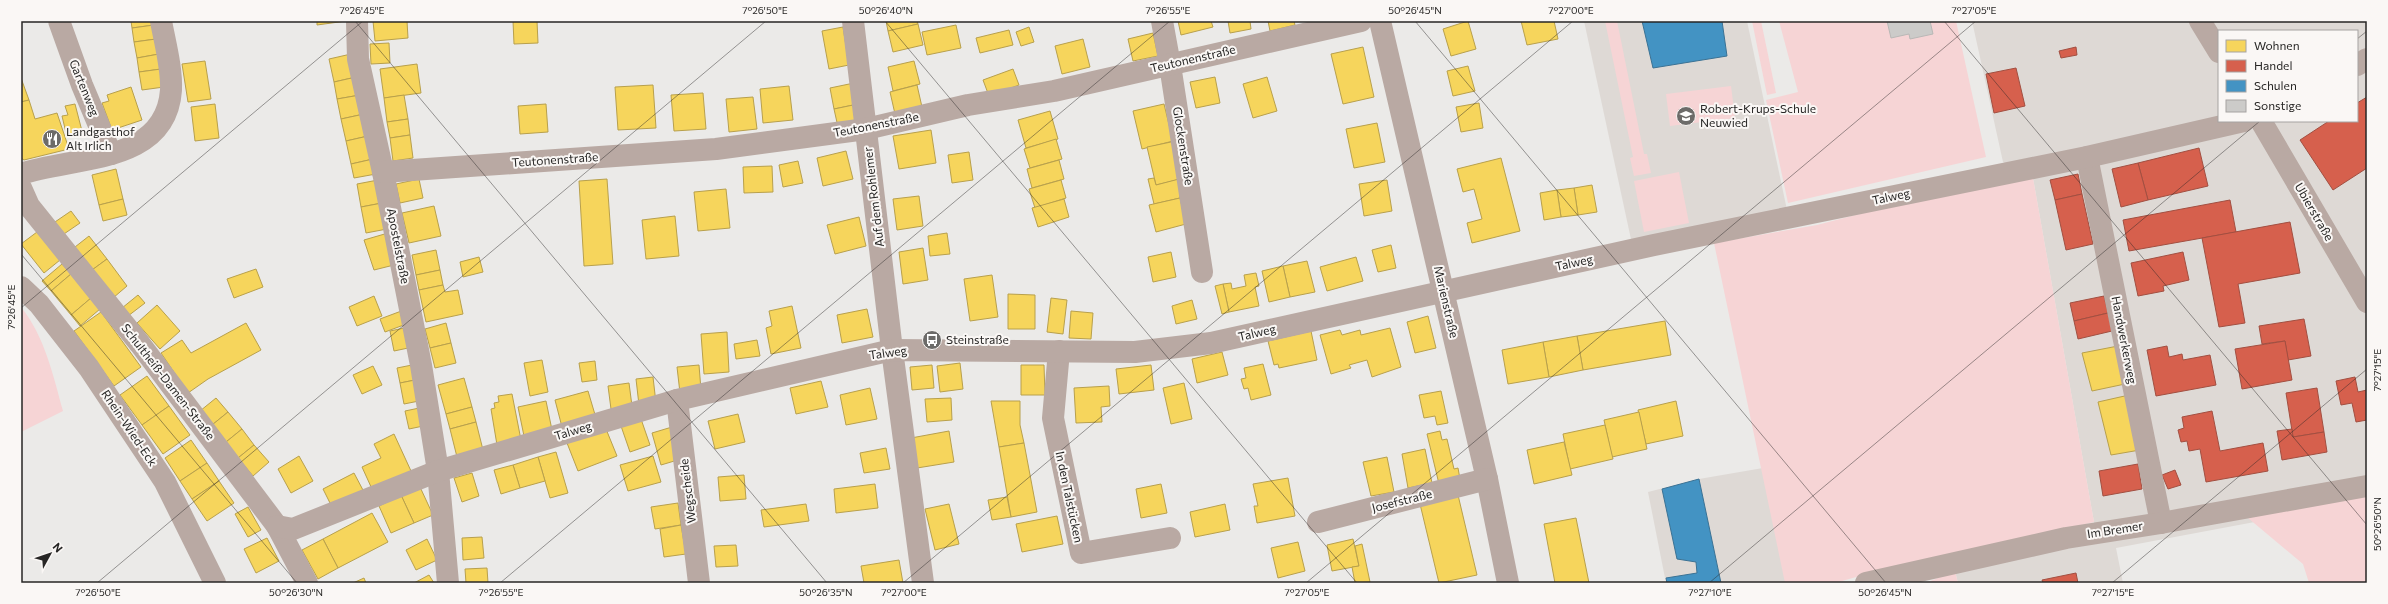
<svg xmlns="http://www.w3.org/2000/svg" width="2388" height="604" viewBox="0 0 2388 604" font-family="Commissioner,sans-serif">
  <rect width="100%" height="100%" fill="#ebeae8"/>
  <g fill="#ded9d5" fill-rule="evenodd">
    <polygon points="1584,21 1747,21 1787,210 1632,244"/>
    <path d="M 1972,21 L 2367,21 L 2367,501 L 2116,548 L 2123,583 L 1958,583 L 1955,571 L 2097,539 L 2033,178 L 2003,162 ZM 2219,31 L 2357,31 L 2357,121 L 2219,121 Z"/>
    <polygon points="1763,468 1786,583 1666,583 1648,492 1699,479"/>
  </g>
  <g fill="#f6d4d5">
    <polygon points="1605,21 1617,21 1644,154 1647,154 1651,173 1634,176 1630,158 1633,157"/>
    <polygon points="1752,21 1761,21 1776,93 1767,95"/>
    <polygon points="1779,21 1956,21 1986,157 1788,203 1766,100 1798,92"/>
    <polygon points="1731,86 1735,118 1670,126 1666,94"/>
    <polygon points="1679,172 1689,223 1644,232 1634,181"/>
    <polygon points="2033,178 2094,522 1990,548 1895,566 1835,583 1785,583 1714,243 1817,225 1917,199"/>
    <path d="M 21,307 C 45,337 53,375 63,411 L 21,432 Z"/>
    <polygon points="2367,492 2367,583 2309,583 2303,564 2248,518"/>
    <polygon points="1955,571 1958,583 1928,583 1928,582"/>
  </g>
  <g fill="#f6d55c" stroke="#b8a04c">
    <polygon points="131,21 154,21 154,25 132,28"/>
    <polygon points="317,21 346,21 317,25"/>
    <polygon points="373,21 407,21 408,38 375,41"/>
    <polygon points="513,21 537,21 538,43 514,44"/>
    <polygon points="886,21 917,21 918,24 888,31"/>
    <polygon points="1178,21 1211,21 1213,27 1181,35"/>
    <polygon points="1228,21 1250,21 1251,29 1230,33"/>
    <polygon points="1268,21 1294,21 1295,25 1270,31"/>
    <polygon points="1468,21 1476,49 1451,56 1443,29"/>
    <polygon points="1521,21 1554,21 1558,39 1527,45"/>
    <polygon points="918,24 923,45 893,52 888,31"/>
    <polygon points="154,25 156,39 134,42 132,28"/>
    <polygon points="956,25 961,48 927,55 922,32"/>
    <polygon points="843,27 849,65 829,69 822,31"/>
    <polygon points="1029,27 1034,42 1021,46 1016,32"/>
    <polygon points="1009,30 1013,45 980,53 976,38"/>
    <polygon points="1153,33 1158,56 1133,61 1128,39"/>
    <polygon points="156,39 159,54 137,58 134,42"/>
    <polygon points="1083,39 1090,67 1062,74 1055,46"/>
    <polygon points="389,43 390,63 371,64 370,44"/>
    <polygon points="1363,47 1374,97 1343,104 1331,54"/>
    <polygon points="159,54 161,69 139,72 137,58"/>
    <polygon points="351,54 356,77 334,82 329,59"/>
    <polygon points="205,61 211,99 188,102 182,64"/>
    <polygon points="914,61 920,84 893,91 888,67"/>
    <polygon points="417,64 421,93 384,98 380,69"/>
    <polygon points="1468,66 1475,91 1453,96 1447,71"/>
    <polygon points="161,69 164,87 142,90 139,72"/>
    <polygon points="1013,69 1019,85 989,96 983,80"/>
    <polygon points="356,77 360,95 337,99 334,82"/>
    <polygon points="1215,77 1220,103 1196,108 1190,82"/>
    <polygon points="1267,77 1277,111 1253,118 1243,84"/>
    <polygon points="21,78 29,100 21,102"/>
    <polygon points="854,83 858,104 834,109 830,88"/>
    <polygon points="653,85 656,128 618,130 615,87"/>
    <polygon points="917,85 922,107 895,114 890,92"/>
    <polygon points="789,86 793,120 763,123 760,89"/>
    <polygon points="131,87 142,120 112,130 102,103 109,101 107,95"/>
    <polygon points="703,93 706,129 674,131 671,95"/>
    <polygon points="360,95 364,114 341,119 337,99"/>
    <polygon points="404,95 408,119 387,122 384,98"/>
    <polygon points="753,97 757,129 729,132 726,99"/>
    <polygon points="29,100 35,119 57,113 69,149 24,160 21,158 21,102"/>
    <polygon points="1479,103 1483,128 1461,132 1456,107"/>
    <polygon points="75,104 83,135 67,137 62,116 68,115 65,106"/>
    <polygon points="215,104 219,138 195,141 191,107"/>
    <polygon points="546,104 548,132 520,134 518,106"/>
    <polygon points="858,104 862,122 838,127 834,109"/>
    <polygon points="1164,104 1173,141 1142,149 1133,111"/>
    <polygon points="1050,111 1058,139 1026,148 1018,120"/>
    <polygon points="364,114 368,136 346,141 341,119"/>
    <polygon points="408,119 410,135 390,138 387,122"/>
    <polygon points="1377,123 1385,162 1354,168 1346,129"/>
    <polygon points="931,130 936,163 899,169 893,136"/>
    <polygon points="410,135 413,158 393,161 390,138"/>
    <polygon points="368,136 373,159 351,164 346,141"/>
    <polygon points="1056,139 1062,159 1030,168 1024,149"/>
    <polygon points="1176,141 1185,178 1156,185 1147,147"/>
    <polygon points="846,151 853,179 823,186 817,158"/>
    <polygon points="969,152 973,180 952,183 948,155"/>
    <polygon points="1501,158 1520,231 1472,243 1467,223 1482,219 1474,189 1463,192 1457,169"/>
    <polygon points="373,159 376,174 354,178 351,164"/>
    <polygon points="1059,160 1064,179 1032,188 1027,169"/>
    <polygon points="798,161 803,183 783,187 779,165"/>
    <polygon points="772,166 773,192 744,193 743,167"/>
    <polygon points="116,169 123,199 99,205 92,175"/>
    <polygon points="1154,178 1156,185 1179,179 1180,198 1154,204 1148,179"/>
    <polygon points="419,179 423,198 400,203 396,184"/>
    <polygon points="607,179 613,264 584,266 579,181"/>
    <polygon points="378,180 382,203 361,207 357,184"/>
    <polygon points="1061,180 1066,198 1035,208 1029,189"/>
    <polygon points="1387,180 1392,211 1364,216 1359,184"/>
    <polygon points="1592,185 1597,212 1578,215 1574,188"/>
    <polygon points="1574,188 1578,215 1561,217 1557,190"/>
    <polygon points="726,189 730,228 698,231 694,192"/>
    <polygon points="1557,190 1561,217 1544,220 1540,193"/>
    <polygon points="919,196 923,226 897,230 893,199"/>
    <polygon points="1180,198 1186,224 1156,232 1149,205"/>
    <polygon points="123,199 127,215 103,221 99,205"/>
    <polygon points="1064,199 1069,217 1038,227 1032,208"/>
    <polygon points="382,203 387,229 366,233 361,207"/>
    <polygon points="434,206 441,236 409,243 402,213"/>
    <polygon points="71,211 80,223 61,236 52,224"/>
    <polygon points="675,216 679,256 646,259 642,220"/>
    <polygon points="859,217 866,246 835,254 827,225"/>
    <polygon points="37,232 60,260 44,273 21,244"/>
    <polygon points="388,233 398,264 374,270 364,240"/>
    <polygon points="947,233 950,254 930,256 928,236"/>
    <polygon points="89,236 107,259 92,270 75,247"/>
    <polygon points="1391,245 1396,268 1378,272 1372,250"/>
    <polygon points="923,248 928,280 903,284 899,252"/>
    <polygon points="436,250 440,270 416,275 412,255"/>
    <polygon points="1171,252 1176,277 1153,282 1148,257"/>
    <polygon points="479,257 483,272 463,277 460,262"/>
    <polygon points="1356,257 1363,281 1327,291 1320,267"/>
    <polygon points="107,259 127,286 113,298 92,270"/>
    <polygon points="1307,261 1315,292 1290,297 1283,266"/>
    <polygon points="62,264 71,274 51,291 42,281"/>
    <polygon points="1283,266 1290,297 1269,302 1262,271"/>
    <polygon points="256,269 263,287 234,298 227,279"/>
    <polygon points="440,270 443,285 419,290 416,275"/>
    <polygon points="1256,273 1259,286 1255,287 1259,306 1229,312 1223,284 1231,283 1232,289 1246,286 1244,275"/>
    <polygon points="71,274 91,298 71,315 51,291"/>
    <polygon points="992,275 998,317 970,321 964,279"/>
    <polygon points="1223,284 1229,312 1222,314 1215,286"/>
    <polygon points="443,285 445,292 458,290 463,314 426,322 419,290"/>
    <polygon points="1008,294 1035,295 1035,329 1008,329"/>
    <polygon points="138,295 145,303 128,316 122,308"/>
    <polygon points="374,296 382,316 357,326 349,307"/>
    <polygon points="91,298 100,309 80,326 71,315"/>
    <polygon points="1051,298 1067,300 1063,334 1047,332"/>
    <polygon points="1192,300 1197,319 1176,324 1172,306"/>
    <polygon points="157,305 180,331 160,349 137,323"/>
    <polygon points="792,306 801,348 771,354 766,328 772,326 769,311"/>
    <polygon points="867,309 873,337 842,343 837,315"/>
    <polygon points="404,310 409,323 385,332 380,319"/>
    <polygon points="1071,311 1093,313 1091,339 1069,338"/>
    <polygon points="101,312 141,367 114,386 74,331"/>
    <polygon points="1428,316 1436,348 1415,353 1407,322"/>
    <polygon points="1665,321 1671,355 1583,370 1577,336"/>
    <polygon points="246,323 261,350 208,379 188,393 161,353 182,340 191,353"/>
    <polygon points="446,323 451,343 430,348 425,329"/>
    <polygon points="409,327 413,347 394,351 390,331"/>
    <polygon points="1390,328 1401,367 1372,377 1367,360 1349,365 1351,368 1331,374 1320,335 1340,330 1342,335 1360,330 1361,335"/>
    <polygon points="1311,331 1317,360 1279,368 1278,364 1274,365 1268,341"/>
    <polygon points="727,332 729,372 704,374 701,334"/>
    <polygon points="1577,336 1583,370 1549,377 1543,342"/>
    <polygon points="757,340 760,356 736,359 734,344"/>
    <polygon points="1543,342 1549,377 1508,384 1502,350"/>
    <polygon points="451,343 456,363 435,368 430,348"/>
    <polygon points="2118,346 2125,384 2092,391 2082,353"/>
    <polygon points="1222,352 1228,375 1197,383 1192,359"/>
    <polygon points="542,360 548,392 530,396 524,363"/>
    <polygon points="595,361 597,380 582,382 579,363"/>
    <polygon points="960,363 963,389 940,392 937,366"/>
    <polygon points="417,364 420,379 400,383 397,368"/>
    <polygon points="1263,364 1271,395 1251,400 1248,388 1244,389 1241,379 1246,378 1244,368"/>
    <polygon points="699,365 701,390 680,393 677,367"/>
    <polygon points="932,365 934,388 912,390 910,367"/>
    <polygon points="1021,365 1044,365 1045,395 1021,395"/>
    <polygon points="1151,365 1154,390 1119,394 1116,369"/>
    <polygon points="373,366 382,385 362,394 353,375"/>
    <polygon points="147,376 169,406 142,425 120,395"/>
    <polygon points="653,377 656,403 639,405 636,379"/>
    <polygon points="464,378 472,407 446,414 438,385"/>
    <polygon points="420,379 424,400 404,404 400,383"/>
    <polygon points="821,381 828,407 796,414 790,388"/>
    <polygon points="629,383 632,406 611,409 608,386"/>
    <polygon points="1184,383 1192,419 1171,424 1163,388"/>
    <polygon points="1109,386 1110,406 1101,407 1102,422 1076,423 1074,388"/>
    <polygon points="870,388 877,419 846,425 840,395"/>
    <polygon points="588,391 596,418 562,427 555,400"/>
    <polygon points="1441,391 1448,423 1437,425 1435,416 1424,418 1419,395"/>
    <polygon points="512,394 521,440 497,445 491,409 495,408 494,403 499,402 498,396"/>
    <polygon points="2129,395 2140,450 2111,455 2098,402"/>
    <polygon points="216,398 228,412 212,425 200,411"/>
    <polygon points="951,398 952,420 927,422 925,399"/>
    <polygon points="546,401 552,430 524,436 518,407"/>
    <polygon points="991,401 1020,401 1020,425 1024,443 999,447"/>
    <polygon points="1676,401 1683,436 1646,444 1638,410"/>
    <polygon points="169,406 190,435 163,454 142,425"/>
    <polygon points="424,407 428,425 409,429 405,411"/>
    <polygon points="472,407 476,422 450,429 446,414"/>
    <polygon points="228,412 242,429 226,442 212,425"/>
    <polygon points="1639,412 1647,449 1612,457 1604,420"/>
    <polygon points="738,414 745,442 715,449 708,421"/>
    <polygon points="641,419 650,445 630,452 621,426"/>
    <polygon points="476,422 483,450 457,457 450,429"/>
    <polygon points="1605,425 1613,459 1570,469 1563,434"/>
    <polygon points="672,427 681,459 661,465 652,433"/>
    <polygon points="242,429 254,445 238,458 226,442"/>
    <polygon points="606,429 617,456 578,471 567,443"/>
    <polygon points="949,431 954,462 917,468 911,438"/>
    <polygon points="1440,431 1442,440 1447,439 1454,469 1458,468 1460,479 1439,484 1427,434"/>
    <polygon points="394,434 411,471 372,489 362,467 381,458 374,444"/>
    <polygon points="191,440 207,463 180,481 165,458"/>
    <polygon points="1564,442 1572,475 1534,484 1527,450"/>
    <polygon points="1024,443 1037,512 1011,517 999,447"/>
    <polygon points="254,445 269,462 253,476 238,458"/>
    <polygon points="886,448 890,469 864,473 860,453"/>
    <polygon points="1425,449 1432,483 1408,488 1402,454"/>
    <polygon points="556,452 568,493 550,498 538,457"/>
    <polygon points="299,456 313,481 291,493 278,469"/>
    <polygon points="653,456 661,482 628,491 620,465"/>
    <polygon points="538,457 545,481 520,488 513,465"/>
    <polygon points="1387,457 1394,492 1371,496 1363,462"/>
    <polygon points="207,463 219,481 192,499 180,481"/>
    <polygon points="513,465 520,488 501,494 494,470"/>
    <polygon points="354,473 364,492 333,509 323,489"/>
    <polygon points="472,473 479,496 462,502 454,478"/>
    <polygon points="744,475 746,499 720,501 718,477"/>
    <polygon points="1288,478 1295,516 1257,523 1254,506 1258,506 1253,484"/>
    <polygon points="219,481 234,503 207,521 192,499"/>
    <polygon points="875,484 878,508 836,513 834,489"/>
    <polygon points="1161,484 1167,513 1141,518 1136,489"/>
    <polygon points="420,487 433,515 414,523 401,495"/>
    <polygon points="401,495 414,523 391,533 379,506"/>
    <polygon points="1458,495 1477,575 1439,583 1420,504"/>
    <polygon points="1007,497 1011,517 992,520 988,500"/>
    <polygon points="678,503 681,525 655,529 651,507"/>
    <polygon points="806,504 809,521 764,527 761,510"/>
    <polygon points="949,504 959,544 935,550 925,509"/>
    <polygon points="1225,504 1230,530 1195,537 1190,512"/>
    <polygon points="248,507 261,530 248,537 235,514"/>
    <polygon points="372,513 388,542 338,568 323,539"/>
    <polygon points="1057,516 1063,544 1022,552 1016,524"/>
    <polygon points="1576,518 1589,583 1555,583 1544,524"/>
    <polygon points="681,525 686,554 664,557 660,529"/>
    <polygon points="482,537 484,558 463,560 462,538"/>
    <polygon points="267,538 279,561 256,573 244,549"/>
    <polygon points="323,539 338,568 318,579 302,550"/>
    <polygon points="427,539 437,560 416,570 406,550"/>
    <polygon points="1353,539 1359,566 1332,571 1327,545"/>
    <polygon points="1298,542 1305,571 1278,578 1271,548"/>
    <polygon points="1362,544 1370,582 1355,583 1352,567 1359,566 1355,546"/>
    <polygon points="736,545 738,566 716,567 714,546"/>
    <polygon points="899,560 903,583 864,583 861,566"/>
    <polygon points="487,568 488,583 466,583 465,569"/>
    <polygon points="429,575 434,583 414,583"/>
    <polygon points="364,578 366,583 353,583"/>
  </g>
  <g fill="#d6604d" stroke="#a24f41">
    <polygon points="2076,47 2077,55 2061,58 2059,51"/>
    <polygon points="2016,68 2025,106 1994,113 1986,74"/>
    <polygon points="2367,97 2367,168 2333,190 2300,140 2329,121 2357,121 2357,103"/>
    <polygon points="2199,148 2208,186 2148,200 2138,163"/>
    <polygon points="2138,163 2148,200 2121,207 2112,169"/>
    <polygon points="2078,174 2082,194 2055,200 2050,180"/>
    <polygon points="2082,194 2093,244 2066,250 2055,200"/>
    <polygon points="2230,200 2236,232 2129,251 2123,220"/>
    <polygon points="2290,222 2300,273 2238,284 2245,323 2219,327 2202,238"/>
    <polygon points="2183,252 2189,280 2163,286 2164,291 2138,296 2131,263"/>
    <polygon points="2104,296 2108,313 2074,321 2070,303"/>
    <polygon points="2108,313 2112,331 2078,339 2074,321"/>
    <polygon points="2304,319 2311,356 2288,360 2285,341 2262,344 2259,326"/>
    <polygon points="2285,341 2292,380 2242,389 2235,349"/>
    <polygon points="2167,346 2169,357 2182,354 2183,360 2210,355 2216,385 2156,396 2147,350"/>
    <polygon points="2355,377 2358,392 2367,390 2367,420 2356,422 2352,403 2341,405 2336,381"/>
    <polygon points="2317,388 2324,432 2293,437 2286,393"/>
    <polygon points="2212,411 2220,451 2263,443 2268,471 2206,482 2200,449 2189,451 2187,441 2181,442 2178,430 2184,428 2182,417"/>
    <polygon points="2292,429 2293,437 2324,432 2327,452 2282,460 2277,431"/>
    <polygon points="2138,464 2142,489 2103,496 2099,471"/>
    <polygon points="2175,470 2181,485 2168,489 2162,475"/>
    <polygon points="2076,573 2078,583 2043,583 2042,580"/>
  </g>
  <g fill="#4393c3" stroke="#3b7294">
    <polygon points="1642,21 1722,21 1727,56 1653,68"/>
    <polygon points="1699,479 1721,583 1667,583 1666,578 1697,573 1696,562 1677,559 1662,489"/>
  </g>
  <polygon fill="#cccbc9" stroke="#b9b8b6" points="1887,21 1930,21 1933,34 1910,39 1909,34 1891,38"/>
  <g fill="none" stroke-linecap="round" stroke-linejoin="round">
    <g stroke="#b9a9a3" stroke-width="22">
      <polyline points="59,21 82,85 111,154"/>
      <polyline points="357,21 358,59 383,172 421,365 438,471 448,583"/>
      <polyline points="853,21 892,350 923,583"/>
      <polyline points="1162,21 1170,65 1202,272"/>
      <polyline points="1380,21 1487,479 1508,583"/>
      <polyline points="2200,21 2219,52"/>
      <polyline points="2357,65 2367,59"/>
      <polyline points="2261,121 2367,302"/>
      <polyline points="2087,157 2161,523"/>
      <polyline points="383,172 716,149 866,129 968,105 1054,91 1361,21"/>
      <path d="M 21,174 C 73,156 166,165 171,90 C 172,68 165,43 161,21"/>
      <polyline points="21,188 29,206 140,344 277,526 307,583"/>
      <polyline points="21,287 39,304 89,368 165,482 215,583"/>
      <polyline points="1059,351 1053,418 1081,553 1170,538"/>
      <polyline points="677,400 699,583"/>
      <polyline points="1318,522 1487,479"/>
      <polyline points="277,526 293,529 438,471 677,400 892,350 1135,352 1211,343 1654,245 2087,157 2244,121"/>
      <polyline points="1866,583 2066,538 2161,523 2367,486"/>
    </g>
  </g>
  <path fill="none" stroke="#272625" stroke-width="1" stroke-opacity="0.45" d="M 355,21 L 827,583M 885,21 L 1357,583M 1415,21 L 1886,583M 1944,21 L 2367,525M 2357,39 L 2367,31M 21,254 L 297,583M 21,308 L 363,21M 97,583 L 766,21M 500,583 L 1170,21M 903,583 L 1573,21M 1306,583 L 1976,21M 1709,583 L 2260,121M 2112,583 L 2367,369"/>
  <defs>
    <g id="school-disc" transform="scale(1)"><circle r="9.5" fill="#6c6b69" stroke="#faf7f5"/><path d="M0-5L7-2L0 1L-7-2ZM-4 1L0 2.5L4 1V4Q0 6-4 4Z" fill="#fff"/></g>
    <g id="restaurant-disc" transform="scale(1)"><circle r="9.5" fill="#6c6b69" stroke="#faf7f5"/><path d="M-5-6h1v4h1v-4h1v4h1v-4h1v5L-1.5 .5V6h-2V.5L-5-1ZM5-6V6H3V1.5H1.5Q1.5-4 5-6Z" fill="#fff"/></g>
    <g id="bus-disc" transform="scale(1)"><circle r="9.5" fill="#6c6b69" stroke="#faf7f5"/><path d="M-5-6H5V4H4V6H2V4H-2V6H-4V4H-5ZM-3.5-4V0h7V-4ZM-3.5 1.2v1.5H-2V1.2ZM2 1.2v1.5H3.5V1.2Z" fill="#fff"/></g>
  </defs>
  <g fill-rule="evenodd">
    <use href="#school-disc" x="1686" y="116"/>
    <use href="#restaurant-disc" x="52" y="139"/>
    <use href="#bus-disc" x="932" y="340"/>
  </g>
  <g text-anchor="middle" stroke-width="4" stroke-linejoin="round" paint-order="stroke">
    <g font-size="12" fill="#272625" stroke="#faf7f5">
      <text transform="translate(1193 59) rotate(-13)" y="4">Teutonenstraße</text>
      <text transform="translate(84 88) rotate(68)" y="4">Gartenweg</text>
      <text transform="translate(876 125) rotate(-11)" y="4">Teutonenstraße</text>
      <text transform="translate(1183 146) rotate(81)" y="4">Glockenstraße</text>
      <text transform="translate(555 160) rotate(-4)" y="4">Teutonenstraße</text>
      <text transform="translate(874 197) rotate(-97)" y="4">Auf dem Rohlemer</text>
      <text transform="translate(1891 197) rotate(-12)" y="4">Talweg</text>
      <text transform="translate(2314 212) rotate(60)" y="4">Ubierstraße</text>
      <text transform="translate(398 246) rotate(79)" y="4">Apostelstraße</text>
      <text transform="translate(1574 263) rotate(-12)" y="4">Talweg</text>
      <text transform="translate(1446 302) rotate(77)" y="4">Marienstraße</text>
      <text transform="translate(1257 333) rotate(-13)" y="4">Talweg</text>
      <text transform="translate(2124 340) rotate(79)" y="4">Handwerkerweg</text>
      <text transform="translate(888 353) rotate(-8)" y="4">Talweg</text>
      <text transform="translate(168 382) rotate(52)" y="4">Schultheiß-Damen-Straße</text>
      <text transform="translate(129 428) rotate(56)" y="4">Rhein-Wied-Eck</text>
      <text transform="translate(573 431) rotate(-17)" y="4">Talweg</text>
      <text transform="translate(688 491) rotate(-97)" y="4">Wegscheide</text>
      <text transform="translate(1069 497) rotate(78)" y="4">In den Talstücken</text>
      <text transform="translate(1402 501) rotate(-14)" y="4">Josefstraße</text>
      <text transform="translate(2115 530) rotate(-9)" y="4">Im Bremer</text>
    </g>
    <g font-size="12" fill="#272625" stroke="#faf7f5" text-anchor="start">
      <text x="1700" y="113">Robert-Krups-Schule<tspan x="1700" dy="14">Neuwied</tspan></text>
      <text x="66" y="136">Landgasthof<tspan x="66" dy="14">Alt Irlich</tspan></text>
      <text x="946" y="344">Steinstraße</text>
    </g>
  </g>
  <rect width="2388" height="604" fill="none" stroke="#faf7f5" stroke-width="44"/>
  <rect x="2218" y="30" width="140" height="92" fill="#faf7f5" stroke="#a6a3a2"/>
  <rect x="2226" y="40" width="20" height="12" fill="#f6d55c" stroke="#a6a3a2"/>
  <text x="2254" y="50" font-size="12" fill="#272625">Wohnen</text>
  <rect x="2226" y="60" width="20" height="12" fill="#d6604d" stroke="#a6a3a2"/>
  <text x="2254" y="70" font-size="12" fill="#272625">Handel</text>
  <rect x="2226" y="80" width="20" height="12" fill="#4393c3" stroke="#a6a3a2"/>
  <text x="2254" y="90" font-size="12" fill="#272625">Schulen</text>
  <rect x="2226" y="100" width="20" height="12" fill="#cccbc9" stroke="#a6a3a2"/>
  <text x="2254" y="110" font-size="12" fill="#272625">Sonstige</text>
  <g transform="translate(50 554) rotate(50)" stroke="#faf7f5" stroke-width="3" paint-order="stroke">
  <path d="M0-3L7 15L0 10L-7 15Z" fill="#272625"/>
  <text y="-6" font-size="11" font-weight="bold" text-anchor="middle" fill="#272625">N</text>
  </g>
  <rect x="22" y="22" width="2344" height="560" fill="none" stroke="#272625" stroke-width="1.5"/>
  <g font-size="10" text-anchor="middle" fill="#272625">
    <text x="362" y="14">7°26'45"E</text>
    <text x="765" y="14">7°26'50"E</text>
    <text x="886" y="14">50°26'40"N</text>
    <text x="1168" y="14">7°26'55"E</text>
    <text x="1415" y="14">50°26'45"N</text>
    <text x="1571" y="14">7°27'00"E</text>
    <text x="1974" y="14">7°27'05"E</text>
    <text transform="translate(11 307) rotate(-90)" y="4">7°26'45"E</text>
    <text transform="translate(2377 370) rotate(-90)" y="4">7°27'15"E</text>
    <text transform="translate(2377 524) rotate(-90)" y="4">50°26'50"N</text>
    <text x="98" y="596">7°26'50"E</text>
    <text x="296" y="596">50°26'30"N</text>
    <text x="501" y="596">7°26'55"E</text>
    <text x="826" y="596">50°26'35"N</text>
    <text x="904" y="596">7°27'00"E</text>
    <text x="1307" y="596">7°27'05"E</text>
    <text x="1710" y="596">7°27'10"E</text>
    <text x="1885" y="596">50°26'45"N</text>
    <text x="2113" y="596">7°27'15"E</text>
  </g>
</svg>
